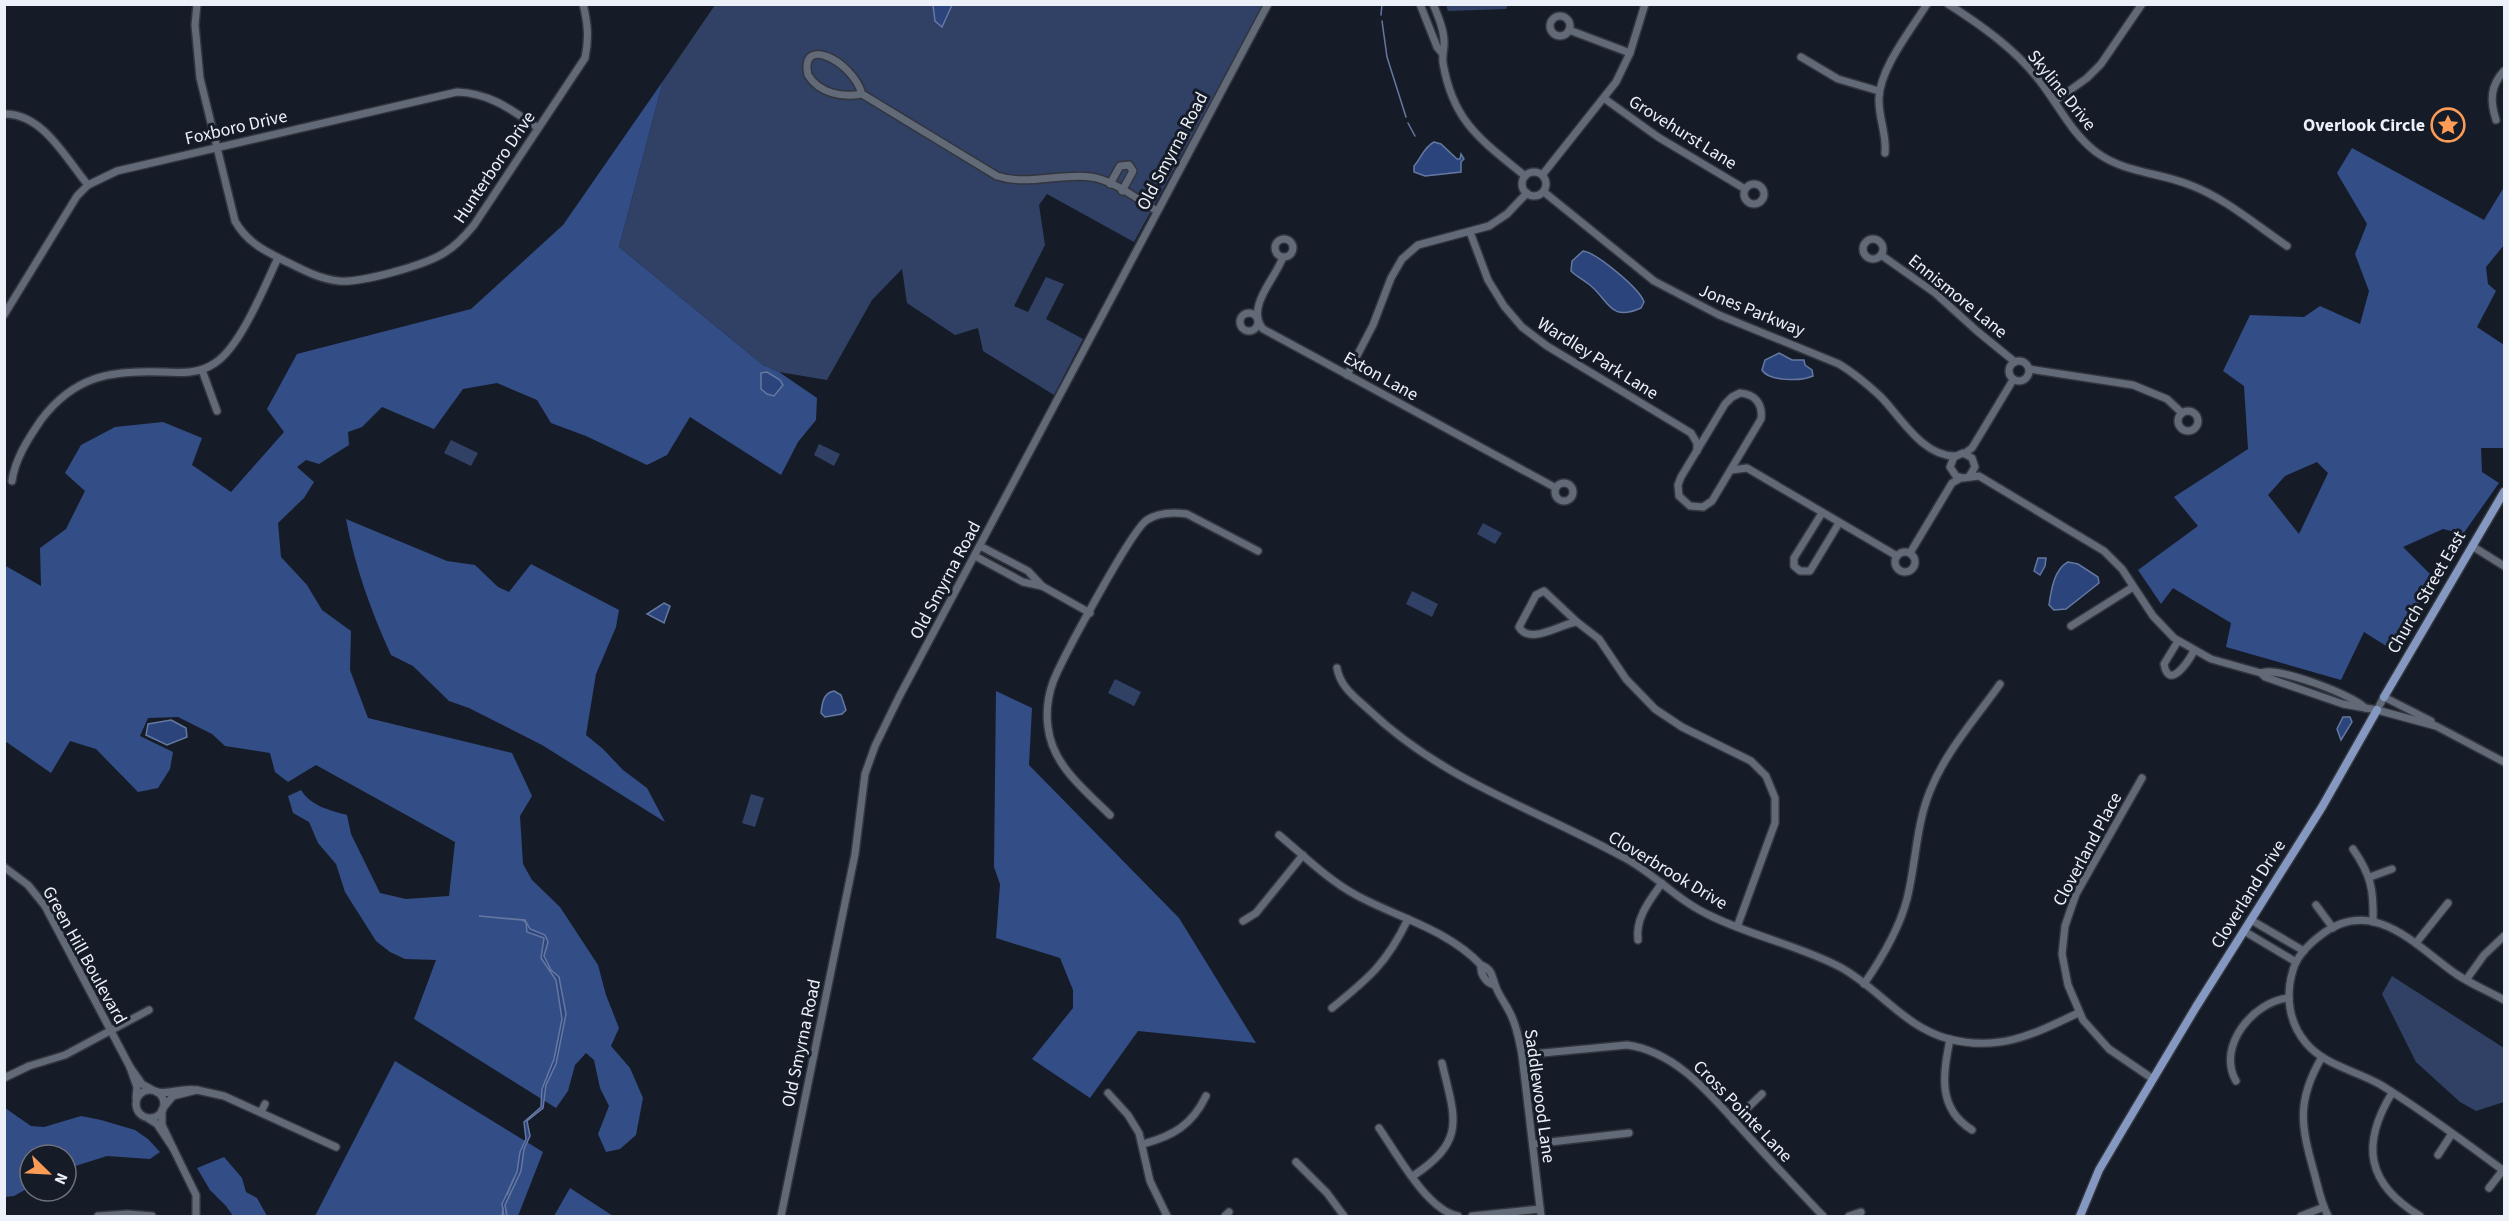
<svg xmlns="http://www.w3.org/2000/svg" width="2509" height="1221" viewBox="0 0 2509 1221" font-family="'Source Sans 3',sans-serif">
  <rect width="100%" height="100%" fill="#161c27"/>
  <g fill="#304165">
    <polygon points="715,5 1264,5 1134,242 1047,194 1039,205 1045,245 1014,306 1028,312 1046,277 1064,284 1046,319 1083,339 1054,395 983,351 978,328 955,335 907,303 902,269 872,300 827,380 779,372 763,365 619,247 663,81"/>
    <polygon points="1446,5 1508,5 1506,9 1448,11"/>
    <polygon points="451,440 478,453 471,466 444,453"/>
    <polygon points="819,444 840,454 834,466 814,455"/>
    <polygon points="1483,523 1502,533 1495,544 1477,534"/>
    <polygon points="1412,591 1438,604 1432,617 1406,604"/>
    <polygon points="1115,679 1141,692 1134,706 1108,693"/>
    <polygon points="751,794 764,798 755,827 742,823"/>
    <polygon points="2392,976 2504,1048 2504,1102 2476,1111 2460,1102 2416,1062 2382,994"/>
  </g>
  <g fill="#334d86" fill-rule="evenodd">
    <path d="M 663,81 L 619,247 L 763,365 L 779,372 L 817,398 L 816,420 L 798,442 L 781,475 L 690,417 L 667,455 L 647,465 L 586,436 L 551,423 L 537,400 L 497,383 L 463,389 L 434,429 L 382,407 L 362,427 L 348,432 L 349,445 L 319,464 L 306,460 L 297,467 L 314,482 L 304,498 L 278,523 L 281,557 L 307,585 L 322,610 L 351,631 L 350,670 L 368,718 L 512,753 L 532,796 L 520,816 L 523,864 L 532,880 L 560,907 L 598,965 L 606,995 L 619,1028 L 611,1046 L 630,1068 L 643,1098 L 636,1135 L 620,1149 L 606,1152 L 598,1134 L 609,1106 L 600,1088 L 594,1060 L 586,1053 L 575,1065 L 568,1091 L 556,1108 L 414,1019 L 436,960 L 405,959 L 390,952 L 376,941 L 345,892 L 336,864 L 318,843 L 309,822 L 293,813 L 288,796 L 301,790 C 311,806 329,810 347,815 L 351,834 L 380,893 L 406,899 L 449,896 L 455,842 L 316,765 L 288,782 L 275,772 L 270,753 L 225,746 L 212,734 L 178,717 L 148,718 L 140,736 L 173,752 L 170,769 L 158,788 L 138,792 L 96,749 L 70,741 L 51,773 L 5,741 L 4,565 L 41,586 L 40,548 L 66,529 L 85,491 L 65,473 L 81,445 L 115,427 L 163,422 L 202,438 L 192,465 L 231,492 L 284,432 L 267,409 L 297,354 L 471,309 L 563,225 Z"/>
    <path d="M 2352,148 L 2484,220 L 2504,187 L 2504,245 L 2486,267 L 2488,284 L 2496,291 L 2477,327 L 2504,345 L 2504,448 L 2481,448 L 2482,472 L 2499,483 L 2463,534 L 2443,529 L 2403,547 L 2434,578 L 2391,649 L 2364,632 L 2341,680 L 2226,647 L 2231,623 L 2173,588 L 2161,604 L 2138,570 L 2198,526 L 2174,497 L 2248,449 L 2244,386 L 2223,371 L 2250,315 L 2304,317 L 2320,306 L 2360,324 L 2369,291 L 2355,254 L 2367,224 L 2337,173 ZM 2317,462 L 2328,473 L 2299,534 L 2268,495 L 2285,476 Z"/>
    <path d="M 346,519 L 447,561 L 475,565 L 498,587 L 509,592 L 531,564 L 619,610 L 616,627 L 596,674 L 586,735 L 603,749 L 623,770 L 647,788 L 665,822 L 542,745 L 469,708 L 449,701 L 413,666 L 391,655 C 371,611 355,567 346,519 Z"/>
    <polygon points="996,691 1032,708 1029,765 1179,918 1256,1043 1138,1031 1090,1098 1032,1059 1073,1008 1073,990 1060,958 996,938 1000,884 994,867"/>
    <polygon points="395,1061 543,1152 518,1216 315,1216"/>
    <polygon points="5,1108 31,1126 44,1127 81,1116 101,1120 135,1130 148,1139 160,1152 150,1159 107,1156 66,1169 66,1155 30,1155 30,1187 14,1196 5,1197"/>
    <polygon points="224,1157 242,1178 246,1192 257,1198 267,1216 233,1216 226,1206 210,1190 197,1168"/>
    <polygon points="570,1188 613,1216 554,1216"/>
  </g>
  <g fill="#2b447c" stroke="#6578a1" stroke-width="1.5">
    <polygon points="933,5 952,5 942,27 935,21"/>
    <path d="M 1434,142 L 1441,144 L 1457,159 L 1460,159 L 1461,154 L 1464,159 L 1461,162 L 1461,172 L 1425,176 L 1414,172 L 1414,166 C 1421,158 1424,147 1434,142 Z"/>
    <path d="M 1583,251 C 1597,253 1640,289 1644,302 L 1641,308 C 1610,322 1609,301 1591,286 C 1584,280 1577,277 1571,271 L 1572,261 Z"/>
    <path d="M 1779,353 L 1792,360 L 1804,360 L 1805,365 L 1812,370 L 1813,376 C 1802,381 1769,382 1762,370 L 1765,360 Z"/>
    <polygon points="767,372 780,380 783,385 774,396 767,394 761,389 761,373"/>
    <polygon points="2038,558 2046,558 2045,566 2040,575 2034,571"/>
    <path d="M 2068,562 L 2078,564 L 2098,577 L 2099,583 L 2066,609 L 2054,610 L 2049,605 C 2051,591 2054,569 2068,562 Z"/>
    <polygon points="664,603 670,606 664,623 647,614"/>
    <path d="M 834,691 L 841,695 L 846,710 L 842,714 L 825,717 L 821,713 C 822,704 823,693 834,691 Z"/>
    <polygon points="2343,717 2350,717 2352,722 2341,740 2337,729"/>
    <polygon points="171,720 186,728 187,737 167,745 146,735 148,724"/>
    <polygon points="479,916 525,920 530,929 545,935 548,942 544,956 551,970 559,977 566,1014 556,1064 546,1085 543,1108 527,1121 530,1136 524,1149 521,1171 505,1205 507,1216 504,1216 502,1204 517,1172 520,1152 526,1139 524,1122 541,1107 542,1089 554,1059 562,1019 556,980 541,958 544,938 527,932 526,922 522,920"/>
  </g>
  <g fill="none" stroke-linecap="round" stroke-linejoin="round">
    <g stroke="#6578a1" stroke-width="1.5">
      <polyline points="1381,15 1382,4"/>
      <polyline points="1382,21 1387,57 1406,117"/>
      <polyline points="1408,123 1415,136"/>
      <polyline points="507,1195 514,1178"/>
      <polyline points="502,1216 503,1208"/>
    </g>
    <g stroke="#32353e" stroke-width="10">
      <g id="minor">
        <path d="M 197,4 L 195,25 L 200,78 L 235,221 C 246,241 263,250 283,260 C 301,269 319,279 339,281 C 362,283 425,265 444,253 C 456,246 465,236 474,225 L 585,58 C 589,39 588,24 583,4"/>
        <polyline points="1420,4 1437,47 1442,53"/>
        <path d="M 1433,4 C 1438,16 1445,32 1444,45 C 1444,51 1442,55 1443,63 C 1453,122 1481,140 1525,176"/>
        <path d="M 1948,4 C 1981,25 2015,49 2039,80 C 2058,104 2071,133 2096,152 C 2124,173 2158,172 2190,185 C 2225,198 2256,225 2287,246"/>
        <circle cx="1560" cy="26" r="10"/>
        <polyline points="1569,30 1630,53"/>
        <polyline points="1801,57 1838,79 1879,91"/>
        <path d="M 862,94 C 852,60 799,35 808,75 C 819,93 842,98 862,94 L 997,176 C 1028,186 1059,173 1091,177 C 1114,180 1138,200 1157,211"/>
        <polyline points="1605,99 1658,137 1745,189"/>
        <polyline points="2055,101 2087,78 2101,64 2142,4"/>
        <path d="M 4,114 C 43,113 66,159 88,185"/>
        <path d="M 2496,120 C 2490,101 2490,86 2504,71"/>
        <path d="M 1885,153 C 1887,134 1878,117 1879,98 C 1880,68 1911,30 1927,4"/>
        <circle cx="1534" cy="184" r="12"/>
        <polyline points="1543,174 1616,82 1630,53 1645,4"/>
        <circle cx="1754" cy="194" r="10"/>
        <polyline points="1110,184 1120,166 1129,165 1133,171 1122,191"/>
        <path d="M 1544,192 L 1654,281 L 1719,315 L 1839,364 C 1854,373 1867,384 1880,396 C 1901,417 1922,456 1955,456"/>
        <polyline points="1470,232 1488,280 1504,306 1522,327 1547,346 1691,433 1697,443 1697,451"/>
        <circle cx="1873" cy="249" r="10"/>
        <circle cx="1284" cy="248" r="9"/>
        <polyline points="1881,255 1935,293 1977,331 2015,362"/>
        <path d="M 1283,257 C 1276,278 1245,307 1263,329 L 1556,488"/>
        <circle cx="1249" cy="322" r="9"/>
        <path d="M 4,315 L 77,196 L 88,185 L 117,171 L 457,92 C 490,93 512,110 538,128"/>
        <circle cx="2019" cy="371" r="10"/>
        <polyline points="2029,369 2133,385 2167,399 2182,413"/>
        <polyline points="202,370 217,411"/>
        <polyline points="1347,375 1373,325 1391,278 1402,259 1418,245 1489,226 1507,214 1527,193"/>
        <path d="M 1740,393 C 1755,394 1763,404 1761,419 L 1712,501 L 1703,507 L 1690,506 L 1679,496 L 1678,485 L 1681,477 L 1725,404 L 1732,397 Z"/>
        <circle cx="2188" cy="421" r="10"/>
        <polyline points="1965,453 1972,448 2013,380"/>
        <polyline points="1731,470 1747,468 1897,556"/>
        <polyline points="1970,475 1975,467 1972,458 1963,453 1954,457 1950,467 1956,476 1963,478 1979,476 2104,551 2122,569 2153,616 2174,638 2211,659 2261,673 2265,677 2343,704 2377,710 2436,726 2504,762"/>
        <path d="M 12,481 C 15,459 28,439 41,420 C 74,376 111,370 162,372 C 181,373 199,374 215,363 C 241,346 264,287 278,258"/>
        <circle cx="1564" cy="492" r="9"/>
        <polyline points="1822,513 1794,558 1794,566 1800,571 1810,571 1839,523"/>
        <polyline points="980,546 1028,571 1042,586"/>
        <polyline points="2472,546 2504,566"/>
        <circle cx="1905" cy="562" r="10"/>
        <polyline points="1910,553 1952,483 1961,478"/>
        <polyline points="975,556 1023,582 1042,586 1090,613"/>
        <path d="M 1577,622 C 1562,623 1530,646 1519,627 L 1536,595 L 1544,591 L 1577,622 L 1599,639 L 1626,679 L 1655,709 L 1682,727 L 1751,761 L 1766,776 L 1775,798 L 1775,823 L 1737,927"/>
        <polyline points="2071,626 2133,587"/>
        <path d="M 2178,641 L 2164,664 C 2169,692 2189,660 2194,651"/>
        <path d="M 1337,668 C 1340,687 1356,698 1369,710 C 1445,782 1534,808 1623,857 C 1654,873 1678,901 1709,915 C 1751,936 1798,945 1840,967 C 1879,988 1904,1027 1949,1039 C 2000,1052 2034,1034 2078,1013"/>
        <path d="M 2261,673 C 2276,666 2354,695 2365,708"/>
        <polyline points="2377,710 2384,697 2431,721"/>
        <polyline points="2142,778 2076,894 2065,926 2062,954 2068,985 2083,1020 2109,1049 2153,1079"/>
        <path d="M 1110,815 C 1085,790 1052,765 1048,727 C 1046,712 1048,696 1053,682 C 1062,659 1132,529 1147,520 C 1159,512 1173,512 1187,514 L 1258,551"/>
        <path d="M 1279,835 C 1303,855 1328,880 1356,895 C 1398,918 1447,929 1481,965"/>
        <path d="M 2353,849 C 2371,875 2374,890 2373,922"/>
        <polyline points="4,867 28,885 45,906 130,1067"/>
        <polyline points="2370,877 2392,869"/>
        <polyline points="2316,905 2333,928"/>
        <polyline points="2251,920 2304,951"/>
        <polyline points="1243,921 1256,913 1303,855"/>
        <polyline points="2244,931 2296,962"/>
        <path d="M 1638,940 C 1635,918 1650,900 1662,883"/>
        <polyline points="2416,943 2448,903"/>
        <polyline points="2466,980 2484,955 2504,936"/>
        <path d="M 1864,984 C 1882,958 1899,930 1907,899 C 1916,863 1916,825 1930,791 C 1946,751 1976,718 2000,684"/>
        <path d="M 1494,985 C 1486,983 1480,974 1481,965 C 1493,969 1492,978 1496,987 C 1499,996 1506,1004 1510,1013 C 1517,1026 1519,1040 1522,1055 L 1541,1216"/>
        <path d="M 2504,1000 C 2488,991 2471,984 2456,974 C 2416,946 2373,895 2321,935 C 2309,944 2297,955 2293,970 C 2285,996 2289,1023 2306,1043 C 2324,1065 2357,1071 2381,1085 C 2422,1110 2466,1143 2504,1171"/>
        <path d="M 1332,1008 C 1369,978 1387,963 1408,919"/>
        <path d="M 1950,1039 C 1943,1075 1937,1108 1972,1130"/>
        <path d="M 1522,1055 L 1627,1045 C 1680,1052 1716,1102 1750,1138 C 1774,1164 1798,1190 1823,1216"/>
        <path d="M 2322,1057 C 2296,1101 2301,1126 2314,1172 C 2318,1187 2321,1203 2328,1216"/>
        <polyline points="4,1078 29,1066 65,1055 149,1010"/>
        <path d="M 2236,1081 C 2216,1046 2254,1001 2289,998"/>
        <circle cx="150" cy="1104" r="14"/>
        <polyline points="197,1090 224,1096 336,1147"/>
        <path d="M 157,1092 C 170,1095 183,1087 197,1090 L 173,1096 L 163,1108"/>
        <polyline points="1108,1093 1128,1115 1139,1133 1150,1181 1167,1216"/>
        <path d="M 2392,1093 C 2360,1145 2367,1184 2420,1216"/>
        <polyline points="136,1098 137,1087 130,1067 142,1084 151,1089"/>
        <polyline points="261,1112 265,1104"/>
        <polyline points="149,1119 157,1124 173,1148 162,1125 162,1110"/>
        <polyline points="1734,1121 1762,1094"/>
        <path d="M 1379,1128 C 1397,1154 1427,1210 1458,1216"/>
        <path d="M 1143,1144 C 1173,1136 1192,1125 1206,1096"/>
        <polyline points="1533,1144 1629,1133"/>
        <polyline points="173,1148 196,1195 196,1216"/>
        <polyline points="2438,1155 2451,1135"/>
        <polyline points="1296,1162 1327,1193 1344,1216"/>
        <path d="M 1413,1176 C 1467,1140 1455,1119 1442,1063"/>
        <polyline points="2489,1188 2503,1170"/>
        <polyline points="98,1216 128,1214 152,1216"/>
        <polyline points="781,1216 855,854 865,774 875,746 899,697 1268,4"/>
        <polyline points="1225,1216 1229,1212"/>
        <polyline points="1472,1216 1540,1209"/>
        <polyline points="1849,1216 1861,1212"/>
        <polyline points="2301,1216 2324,1207"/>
      </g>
    </g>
    <g stroke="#32353e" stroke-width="11">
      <g id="major">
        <polyline points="2384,697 2504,492"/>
        <polyline points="2080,1216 2099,1170 2119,1136 2196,1007 2322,807 2377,710"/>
      </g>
    </g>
    <use href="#minor" stroke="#626977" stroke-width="7"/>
    <use href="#major" stroke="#8498c1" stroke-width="8"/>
  </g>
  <defs>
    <g id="sight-ring" transform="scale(1.725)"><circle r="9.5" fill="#161c27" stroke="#fd9c57" stroke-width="1.5"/><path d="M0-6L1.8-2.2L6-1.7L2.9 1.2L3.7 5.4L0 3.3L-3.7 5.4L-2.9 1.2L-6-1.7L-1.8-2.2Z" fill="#fd9c57"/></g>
  </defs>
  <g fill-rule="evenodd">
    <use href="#sight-ring" x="2448" y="125"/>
  </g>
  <g text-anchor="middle" stroke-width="6" stroke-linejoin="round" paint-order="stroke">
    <g font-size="18" fill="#ecf0f8" stroke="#161c27">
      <text transform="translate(2062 90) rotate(51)" y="6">Skyline Drive</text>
      <text transform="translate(236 127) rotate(-13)" y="6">Foxboro Drive</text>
      <text transform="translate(1683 132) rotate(32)" y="6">Grovehurst Lane</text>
      <text transform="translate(1172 151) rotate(-62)" y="6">Old Smyrna Road</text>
      <text transform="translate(494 167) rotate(-56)" y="6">Hunterboro Drive</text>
      <text transform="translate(1958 296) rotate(39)" y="6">Ennismore Lane</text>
      <text transform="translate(1752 310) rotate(22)" y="6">Jones Parkway</text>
      <text transform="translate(1598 358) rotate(32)" y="6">Wardley Park Lane</text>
      <text transform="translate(1381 376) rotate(29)" y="6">Exton Lane</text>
      <text transform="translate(945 580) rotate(-62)" y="6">Old Smyrna Road</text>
      <text transform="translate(2426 592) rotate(-60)" y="6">Church Street East</text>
      <text transform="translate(2087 849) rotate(-62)" y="6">Cloverland Place</text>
      <text transform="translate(1668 870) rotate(31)" y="6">Cloverbrook Drive</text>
      <text transform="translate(2248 894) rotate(-58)" y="6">Cloverland Drive</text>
      <text transform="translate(85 955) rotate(61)" y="6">Green Hill Boulevard</text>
      <text transform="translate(801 1043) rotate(-78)" y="6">Old Smyrna Road</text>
      <text transform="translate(1540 1096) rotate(82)" y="6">Saddlewood Lane</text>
      <text transform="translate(1743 1111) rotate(46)" y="6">Cross Pointe Lane</text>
    </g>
    <g font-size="18" font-weight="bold" fill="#ecf0f8" stroke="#161c27" text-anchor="end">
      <text x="2425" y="131">Overlook Circle</text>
    </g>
  </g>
  <rect width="2509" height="1221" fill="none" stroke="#ecf0f8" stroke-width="12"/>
  <g transform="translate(48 1173) rotate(114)"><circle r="28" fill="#161c27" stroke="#6c717b" stroke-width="1.5"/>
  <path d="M0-4.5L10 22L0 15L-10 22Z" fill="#fd9c57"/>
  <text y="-9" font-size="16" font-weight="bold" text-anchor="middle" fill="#ecf0f8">N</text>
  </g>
</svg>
